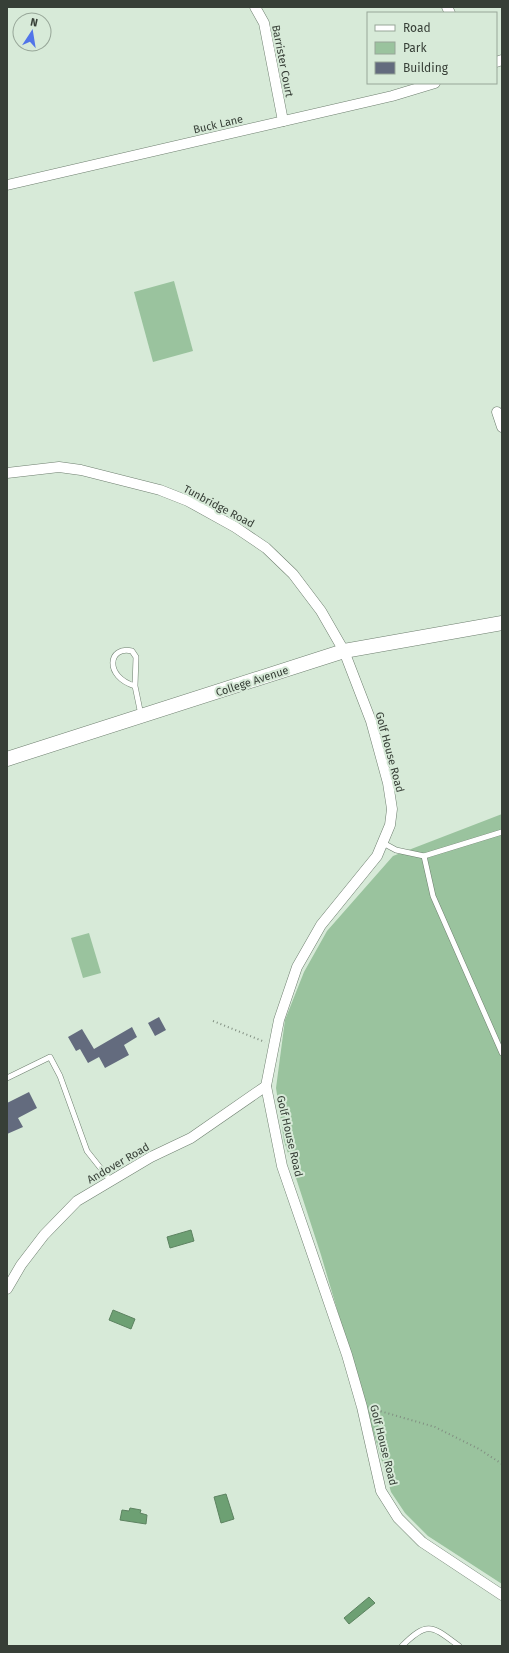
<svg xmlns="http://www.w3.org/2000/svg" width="509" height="1653" viewBox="0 0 509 1653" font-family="'Fira Sans',sans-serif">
  <rect width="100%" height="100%" fill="#d7ead8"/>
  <g fill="#9ac39e">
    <polygon points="174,281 193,351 153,362 134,292"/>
    <polygon points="502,814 502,1584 428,1536 405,1513 391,1492 321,1255 284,1141 276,1088 285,1020 304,972 327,931 393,856"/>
    <polygon points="89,933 101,973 83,978 71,938"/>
  </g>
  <g fill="#6da073" stroke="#5d8361">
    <polygon points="191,1230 194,1241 170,1248 167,1237"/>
    <polygon points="113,1310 135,1319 131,1329 109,1320"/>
    <polygon points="226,1494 234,1519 221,1523 214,1497"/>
    <polygon points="130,1508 141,1510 140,1513 147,1515 146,1524 120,1520 122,1510 129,1511"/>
    <polygon points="369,1597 375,1603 349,1624 344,1618"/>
  </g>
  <g fill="#636b7e">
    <polygon points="159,1017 166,1030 155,1036 148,1023"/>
    <polygon points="132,1027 137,1037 124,1045 129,1055 105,1068 99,1057 88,1063 80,1049 76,1051 68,1037 82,1029 94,1049"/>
    <polygon points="29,1092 37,1108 18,1118 23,1127 7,1134 7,1103"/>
  </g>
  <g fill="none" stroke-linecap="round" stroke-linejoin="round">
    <g stroke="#6e7f6f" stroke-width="6">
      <g id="lane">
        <path d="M 135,686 C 104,677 108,645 132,651 L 136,657 L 135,686 L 141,715"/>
        <polyline points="383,843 396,850 424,856 433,896 502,1053"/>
        <polyline points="424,856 502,832"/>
        <polyline points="7,1078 50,1057 60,1076 87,1151 110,1180"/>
        <path d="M 402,1646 C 428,1620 432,1626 459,1646"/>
      </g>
    </g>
    <g stroke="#6e7f6f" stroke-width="11">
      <g id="street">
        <polyline points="255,7 264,23 283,121"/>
        <polyline points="447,7 450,13"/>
        <polyline points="496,62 502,60"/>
        <polyline points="7,185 392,96 435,83"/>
        <polyline points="497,412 502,427"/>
        <polyline points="7,473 59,467 81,470 160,490 188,501 235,527 266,548 293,574 321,611 344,651 371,721 388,783 392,809 390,825 377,856 321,925 297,967 279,1020 266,1086 282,1166 347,1355 362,1407 381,1491 398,1518 422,1542 502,1595"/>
        <polyline points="7,1289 21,1265 44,1235 77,1201 151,1157 191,1138 266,1086"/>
      </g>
    </g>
    <g stroke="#6e7f6f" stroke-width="15">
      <polyline id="secondary" points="7,759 344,651 502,623"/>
    </g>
    <g stroke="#818e81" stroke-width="2" stroke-dasharray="1 3" stroke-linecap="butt">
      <polyline points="213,1021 265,1042"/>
      <polyline points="373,1409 435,1427 479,1449 502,1464"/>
    </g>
    <use href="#lane" stroke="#fff" stroke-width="5"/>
    <use href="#street" stroke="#fff" stroke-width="10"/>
    <use href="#secondary" stroke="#fff" stroke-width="14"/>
  </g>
  <g text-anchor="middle" stroke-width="4" stroke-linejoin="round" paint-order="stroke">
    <g font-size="11" fill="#373f37" stroke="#d7ead8">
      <text transform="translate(283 61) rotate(79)" y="4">Barrister Court</text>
      <text transform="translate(218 124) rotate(-13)" y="4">Buck Lane</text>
      <text transform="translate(219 506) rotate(28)" y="4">Tunbridge Road</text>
      <text transform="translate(252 681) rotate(-18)" y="4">College Avenue</text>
      <text transform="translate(390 752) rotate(75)" y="4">Golf House Road</text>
      <text transform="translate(290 1136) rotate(77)" y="4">Golf House Road</text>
      <text transform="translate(118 1163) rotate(-30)" y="4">Andover Road</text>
      <text transform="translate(384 1445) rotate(76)" y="4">Golf House Road</text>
    </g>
  </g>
  <rect width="509" height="1653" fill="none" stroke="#373f37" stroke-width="16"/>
  <rect x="367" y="12" width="130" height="72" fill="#d7ead8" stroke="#97a698"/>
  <rect x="375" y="25" width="20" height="6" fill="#ffffff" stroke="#97a698"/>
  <text x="403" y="32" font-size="12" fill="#373f37">Road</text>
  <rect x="375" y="42" width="20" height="12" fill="#9ac39e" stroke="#97a698"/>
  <text x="403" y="52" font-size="12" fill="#373f37">Park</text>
  <rect x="375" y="62" width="20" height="12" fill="#636b7e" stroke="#97a698"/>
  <text x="403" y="72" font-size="12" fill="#373f37">Building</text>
  <g transform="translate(32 32) rotate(12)"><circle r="19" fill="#d7ead8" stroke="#97a698"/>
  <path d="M0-3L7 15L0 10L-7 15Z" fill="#5175e9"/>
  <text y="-6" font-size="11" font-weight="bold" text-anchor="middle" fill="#373f37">N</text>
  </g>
</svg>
